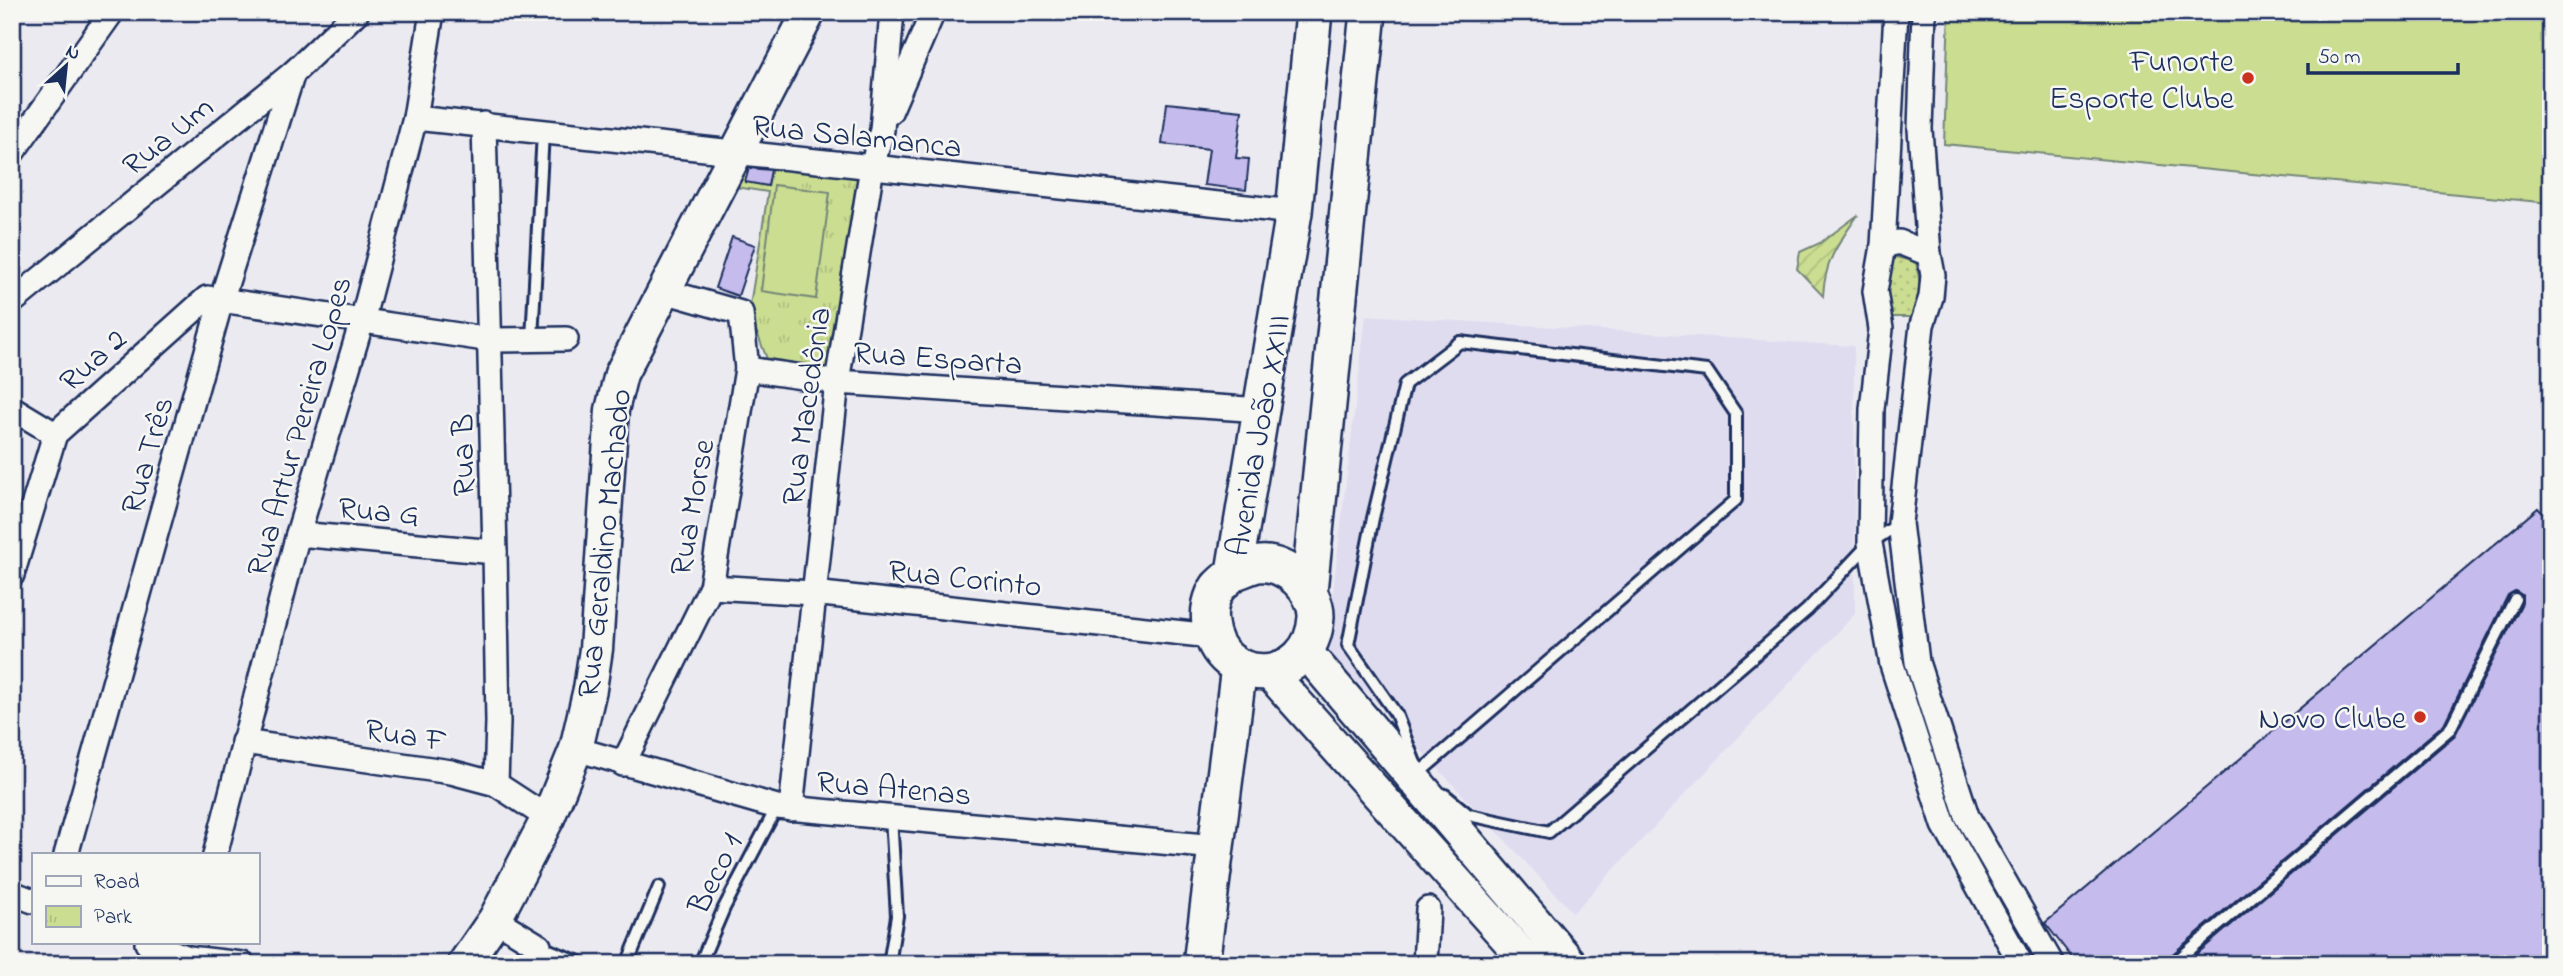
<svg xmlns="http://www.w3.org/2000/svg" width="2563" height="976" viewBox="0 0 2563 976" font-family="'Indie Flower',sans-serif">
  <defs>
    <pattern id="grass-dots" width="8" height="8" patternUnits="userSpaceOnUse" patternTransform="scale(1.75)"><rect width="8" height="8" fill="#cbdd91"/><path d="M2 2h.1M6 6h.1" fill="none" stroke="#aebe7f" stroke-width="1.8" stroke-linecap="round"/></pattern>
    <pattern id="park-tufts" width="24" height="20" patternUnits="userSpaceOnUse" patternTransform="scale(1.75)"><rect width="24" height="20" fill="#cbdd91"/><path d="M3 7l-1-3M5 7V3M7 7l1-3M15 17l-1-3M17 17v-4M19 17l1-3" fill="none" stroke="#aebe7f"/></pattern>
    <pattern id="garden-furrows" width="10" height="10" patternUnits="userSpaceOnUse" patternTransform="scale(1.75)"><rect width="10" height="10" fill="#cbdd91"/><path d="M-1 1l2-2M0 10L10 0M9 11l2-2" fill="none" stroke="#aebe7f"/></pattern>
  </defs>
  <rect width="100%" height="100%" fill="#eceaf1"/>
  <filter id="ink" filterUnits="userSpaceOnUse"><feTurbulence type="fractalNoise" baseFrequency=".0143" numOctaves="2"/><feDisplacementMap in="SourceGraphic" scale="14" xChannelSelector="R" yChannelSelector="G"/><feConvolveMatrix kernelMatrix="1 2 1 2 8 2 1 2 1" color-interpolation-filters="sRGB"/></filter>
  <g filter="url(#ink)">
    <polygon fill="#e0dcf0" points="1366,315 1854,346 1855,614 1573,913 1326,649"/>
    <polygon fill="url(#grass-dots)" stroke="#738678" stroke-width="2" points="1887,255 1916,262 1921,290 1912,317 1887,317 1879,288"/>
    <polygon fill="url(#park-tufts)" stroke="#738678" stroke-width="2" points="742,159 864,170 833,375 769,364 749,312 768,192 735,187"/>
    <path fill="url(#garden-furrows)" stroke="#738678" stroke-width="2" d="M 1858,215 C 1838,244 1825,260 1823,296 L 1797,269 L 1800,252 L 1820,243 Z"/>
    <g fill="#cbdd91" stroke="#738678" stroke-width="2">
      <polygon points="1949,12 2551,12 2551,203 1944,144"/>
      <polygon points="774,185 830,192 816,299 761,291"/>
    </g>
    <g fill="#c5bbed" stroke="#1b2f5e" stroke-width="2">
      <polygon points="1167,103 1242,111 1236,158 1249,159 1246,190 1204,185 1209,149 1162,144"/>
      <polygon points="749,168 771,170 768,186 745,182"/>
      <polygon points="732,237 755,245 738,296 715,288"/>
      <polygon points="2538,508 2551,522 2551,964 2185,964 2455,735 2522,603 2522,595 2515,591 2508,595 2444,724 2168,958 2165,964 2077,964 2045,923"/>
    </g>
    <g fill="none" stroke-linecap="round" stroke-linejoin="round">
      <g stroke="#1b2f5e" stroke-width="16">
        <g id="lane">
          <polyline points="532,339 543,132"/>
          <polyline points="1415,763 1396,714 1348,645 1373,518 1405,384 1460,342 1707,371 1736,414 1736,500 1419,773"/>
          <polyline points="1445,795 1469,815 1549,832 1807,610 1870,543 1900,523"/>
          <polyline points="539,946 584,964"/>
          <polyline points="627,964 659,887"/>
          <polyline points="700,964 724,908 777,807"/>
          <polyline points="889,964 897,916 891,817"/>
          <polyline points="2173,964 2450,729 2515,599"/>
        </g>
      </g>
      <g stroke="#1b2f5e" stroke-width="28">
        <g id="street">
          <polyline points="1896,12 1883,246 1875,291 1881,329 1872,409 1870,543 1892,665 1944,825 2021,964"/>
          <polyline points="1924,12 1920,129 1929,254 1933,275 1931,297 1922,325 1900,523 1917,662 1967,816 2052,964"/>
          <polyline points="890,112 933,12"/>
          <polyline points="415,118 1294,212"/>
          <polyline points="484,124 495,552 498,722 496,784"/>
          <polyline points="12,153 112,12"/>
          <polyline points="1883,246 1899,242 1929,254"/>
          <polyline points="664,291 741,313 747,369 837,382 1262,410"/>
          <polyline points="12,302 293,73 357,12"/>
          <polyline points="12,408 55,434"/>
          <polyline points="298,534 495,552"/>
          <polyline points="12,575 55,434 207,298 492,340 566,339"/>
          <polyline points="711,587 813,593 1211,636"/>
          <polyline points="243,742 451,772 496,784 548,818"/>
          <polyline points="576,749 777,807 1216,847"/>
          <polyline points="623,764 711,587 747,369"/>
          <polyline points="791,809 837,382 872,167 882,130 892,12"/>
          <polyline points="66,855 221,301 293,73"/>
          <polyline points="215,855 298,534 362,321 415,118 432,12"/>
          <polyline points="12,893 33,901"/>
          <polyline points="495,919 539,946 540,964"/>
          <polyline points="147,943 189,958 242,964"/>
          <polyline points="1425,964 1428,909"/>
        </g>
      </g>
      <g stroke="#1b2f5e" stroke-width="37">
        <g id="secondary">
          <polyline points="1306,652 1571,964"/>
          <polyline points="1269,672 1530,964"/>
          <polyline points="464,964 495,919 548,818 576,749 590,689 596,649 612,410 621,374 809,12"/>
        </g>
      </g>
      <g stroke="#1b2f5e" stroke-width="40">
        <g id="primary">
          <path d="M 1234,572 C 1242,570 1251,565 1259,564 C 1285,560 1317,591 1316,617 C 1312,689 1217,689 1210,623 C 1208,611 1211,597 1218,587 C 1223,582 1229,577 1234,572 L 1294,212 L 1314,12"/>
          <polyline points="1309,591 1368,12"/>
          <polyline points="1201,964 1239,667"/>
        </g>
      </g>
      <use href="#lane" stroke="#f6f6f2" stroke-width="10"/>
      <use href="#street" stroke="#f6f6f2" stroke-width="23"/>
      <use href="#secondary" stroke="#f6f6f2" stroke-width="32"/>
      <use href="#primary" stroke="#f6f6f2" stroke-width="35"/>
    </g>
  </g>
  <g fill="#c8321e" stroke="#f6f6f2" stroke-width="2.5">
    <circle cx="2248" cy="78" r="7"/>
    <circle cx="2420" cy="717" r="7"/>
  </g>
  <g text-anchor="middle" stroke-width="5" stroke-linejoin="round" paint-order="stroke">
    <g font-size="32" fill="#1b2f5e" stroke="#f6f6f2" text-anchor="end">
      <text x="2234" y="71">Funorte<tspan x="2234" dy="37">Esporte Clube</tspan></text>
      <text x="2406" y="728">Novo Clube</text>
    </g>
    <g font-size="32" fill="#1b2f5e" stroke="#f6f6f2">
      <text transform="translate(167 135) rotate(-39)" y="11">Rua Um</text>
      <text transform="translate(857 135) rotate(6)" y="11">Rua Salamanca</text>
      <text transform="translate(938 357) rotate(4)" y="11">Rua Esparta</text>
      <text transform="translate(92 359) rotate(-42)" y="11">Rua 2</text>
      <text transform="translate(805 406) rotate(-82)" y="11">Rua Macedônia</text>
      <text transform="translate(298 426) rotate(-74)" y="11">Rua Artur Pereira Lopes</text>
      <text transform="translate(1257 435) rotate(-80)" y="11">Avenida João XXIII</text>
      <text transform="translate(146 455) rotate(-74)" y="11">Rua Três</text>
      <text transform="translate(462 455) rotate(-91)" y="11">Rua B</text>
      <text transform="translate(691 507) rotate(-80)" y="11">Rua Morse</text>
      <text transform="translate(379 510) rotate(5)" y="11">Rua G</text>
      <text transform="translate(603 543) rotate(-84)" y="11">Rua Geraldino Machado</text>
      <text transform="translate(965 577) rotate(6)" y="11">Rua Corinto</text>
      <text transform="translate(406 734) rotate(9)" y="11">Rua F</text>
      <text transform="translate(894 787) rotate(5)" y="11">Rua Atenas</text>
      <text transform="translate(714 873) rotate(-64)" y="11">Beco 1</text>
    </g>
  </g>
  <rect width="2563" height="976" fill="none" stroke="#f6f6f2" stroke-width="42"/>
  <rect x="21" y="21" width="2521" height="934" fill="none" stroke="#1b2f5e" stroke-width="2.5" filter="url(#ink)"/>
  <rect x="32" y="853" width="228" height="91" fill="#f6f6f2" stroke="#9ea6b7" stroke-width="2"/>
  <rect x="46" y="876" width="35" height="10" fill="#f6f6f2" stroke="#9ea6b7" stroke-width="2"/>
  <text x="94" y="888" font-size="21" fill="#1b2f5e">Road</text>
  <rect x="46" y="906" width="35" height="21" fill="url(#park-tufts)" stroke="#9ea6b7" stroke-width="2"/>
  <text x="94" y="923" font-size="21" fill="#1b2f5e">Park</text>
  <g transform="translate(66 66) rotate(27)" stroke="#f6f6f2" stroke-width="5" paint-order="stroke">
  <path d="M0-5L12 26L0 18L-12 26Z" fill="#1b2f5e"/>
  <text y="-10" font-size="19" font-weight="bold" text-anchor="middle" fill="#1b2f5e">N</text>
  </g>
  <path d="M2308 63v10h150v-10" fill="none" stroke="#1b2f5e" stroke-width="3.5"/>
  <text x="2318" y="63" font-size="21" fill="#1b2f5e" stroke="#f6f6f2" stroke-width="5" paint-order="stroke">50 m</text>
</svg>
